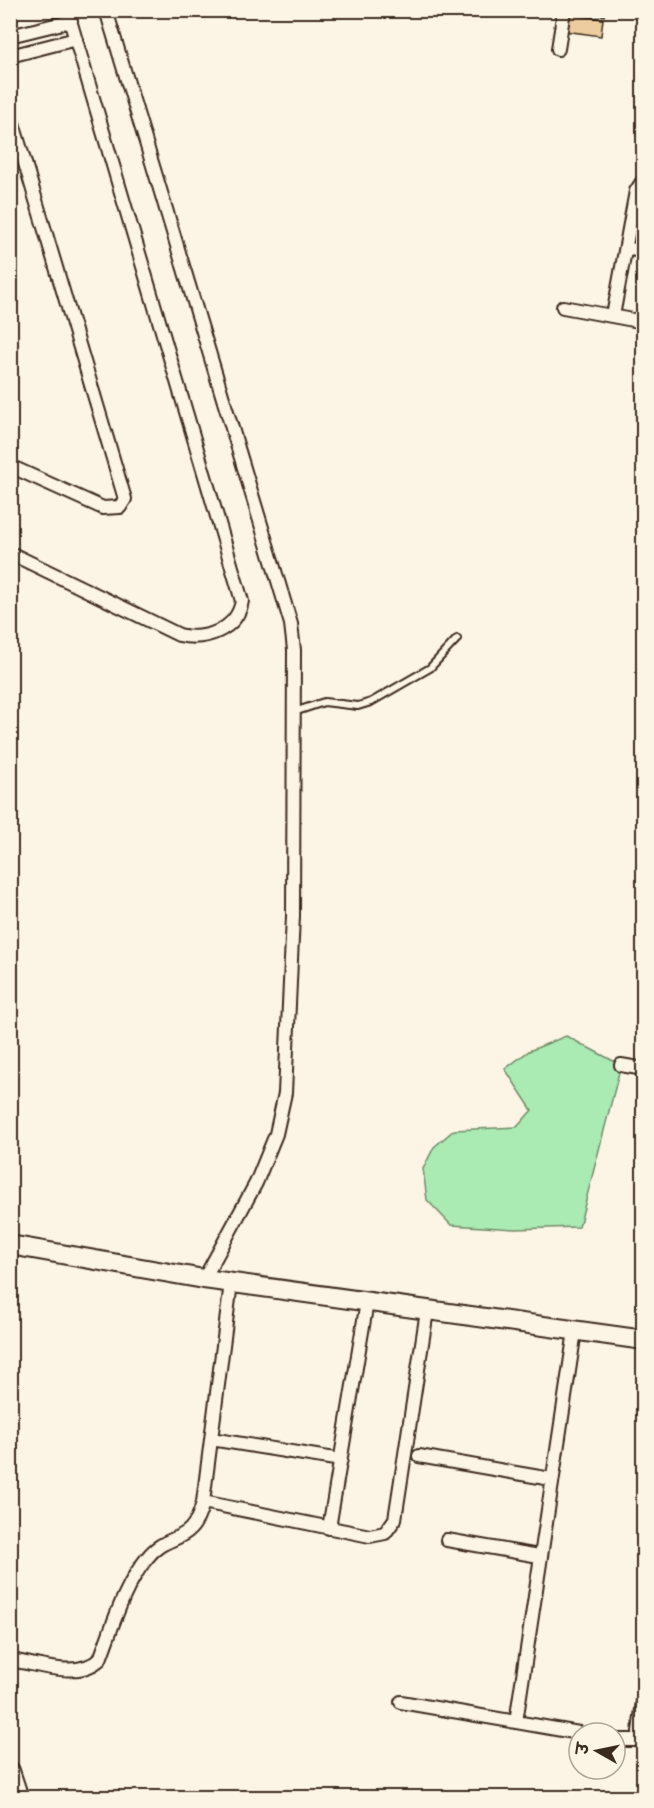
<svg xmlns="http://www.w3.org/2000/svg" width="654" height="1808" font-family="Itim,'Playpen Sans Deva',sans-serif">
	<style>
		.green { fill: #aaeab3; stroke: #728a68; stroke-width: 1.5 }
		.building { fill: #edcd9f; stroke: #3b2a1e; stroke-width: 1.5 }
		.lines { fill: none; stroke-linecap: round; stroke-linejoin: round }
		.lane-casing { stroke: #3b2a1e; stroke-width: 10 }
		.street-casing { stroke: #3b2a1e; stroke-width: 16 }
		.secondary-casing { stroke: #3b2a1e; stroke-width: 22 }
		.lane { stroke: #fcf5e5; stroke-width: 6 }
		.street { stroke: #fcf5e5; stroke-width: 12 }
		.secondary { stroke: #fcf5e5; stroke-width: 18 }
	</style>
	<rect width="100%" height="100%" fill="#fcf5e5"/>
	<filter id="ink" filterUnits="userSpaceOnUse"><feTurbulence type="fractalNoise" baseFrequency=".0167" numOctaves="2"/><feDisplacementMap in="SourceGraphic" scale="12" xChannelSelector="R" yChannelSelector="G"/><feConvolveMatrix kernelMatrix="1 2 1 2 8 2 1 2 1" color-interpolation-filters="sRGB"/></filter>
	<g filter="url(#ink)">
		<!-- green -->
		<path class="green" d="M566 1036 621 1065 579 1227 515 1229 451 1225 427 1200 423 1169 434 1147 454 1130 517 1127 532 1110 505 1069 529 1051Z"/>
		<!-- building -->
		<path class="building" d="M568 10H605L604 16Z
			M568 14 603 19 601 36 565 31Z"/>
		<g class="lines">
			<defs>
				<path id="lane" d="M294 712 324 702 358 706 371 702 430 668 457 639"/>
				<path id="street" d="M106 10 291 624 294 650 293 916 285 1093 276 1134 256 1183 204 1279
					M10 36 71 21
					M558 49 564 10
					M10 56 76 39
					M10 113 125 499 120 507 103 508 10 466
					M626 248 644 252
					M563 307 644 322
					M613 316 636 191 644 179
					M10 553 179 635C205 641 237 630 242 601L67 10
					M621 1065 644 1069
					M211 1439 341 1460
					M419 1456 551 1479
					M203 1502 370 1536 385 1533 395 1519 427 1311
					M329 1528 367 1302
					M447 1540 539 1556
					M10 1660C39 1664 77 1680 100 1659 113 1625 124 1586 147 1558 169 1530 192 1548 203 1502L231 1283
					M644 1693 639 1732 644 1740
					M401 1702 579 1733
					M516 1722 575 1331
					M615 1740H642"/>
				<path id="secondary" d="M10 1245 204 1279 644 1340
					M10 1771 19 1798"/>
			</defs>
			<!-- lane casing -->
			<use href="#lane" class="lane-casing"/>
			<!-- street casing -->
			<use href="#street" class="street-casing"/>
			<!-- secondary casing -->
			<use href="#secondary" class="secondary-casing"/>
			<!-- lane -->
			<use href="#lane" class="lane"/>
			<!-- street -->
			<use href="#street" class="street"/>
			<!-- secondary -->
			<use href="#secondary" class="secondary"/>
		</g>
	</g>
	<!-- margin -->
	<rect width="654" height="1808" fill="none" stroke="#fcf5e5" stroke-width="36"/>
	<rect x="18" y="18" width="618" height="1772" fill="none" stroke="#3b2a1e" stroke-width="2" filter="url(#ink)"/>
	<!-- north arrow -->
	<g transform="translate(597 1751) rotate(279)"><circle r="28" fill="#fcf5e5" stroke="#afa495" stroke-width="1.5"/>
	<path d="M0-4.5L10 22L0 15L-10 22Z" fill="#3b2a1e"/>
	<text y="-9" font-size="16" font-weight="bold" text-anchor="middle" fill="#3b2a1e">उ</text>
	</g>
</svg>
